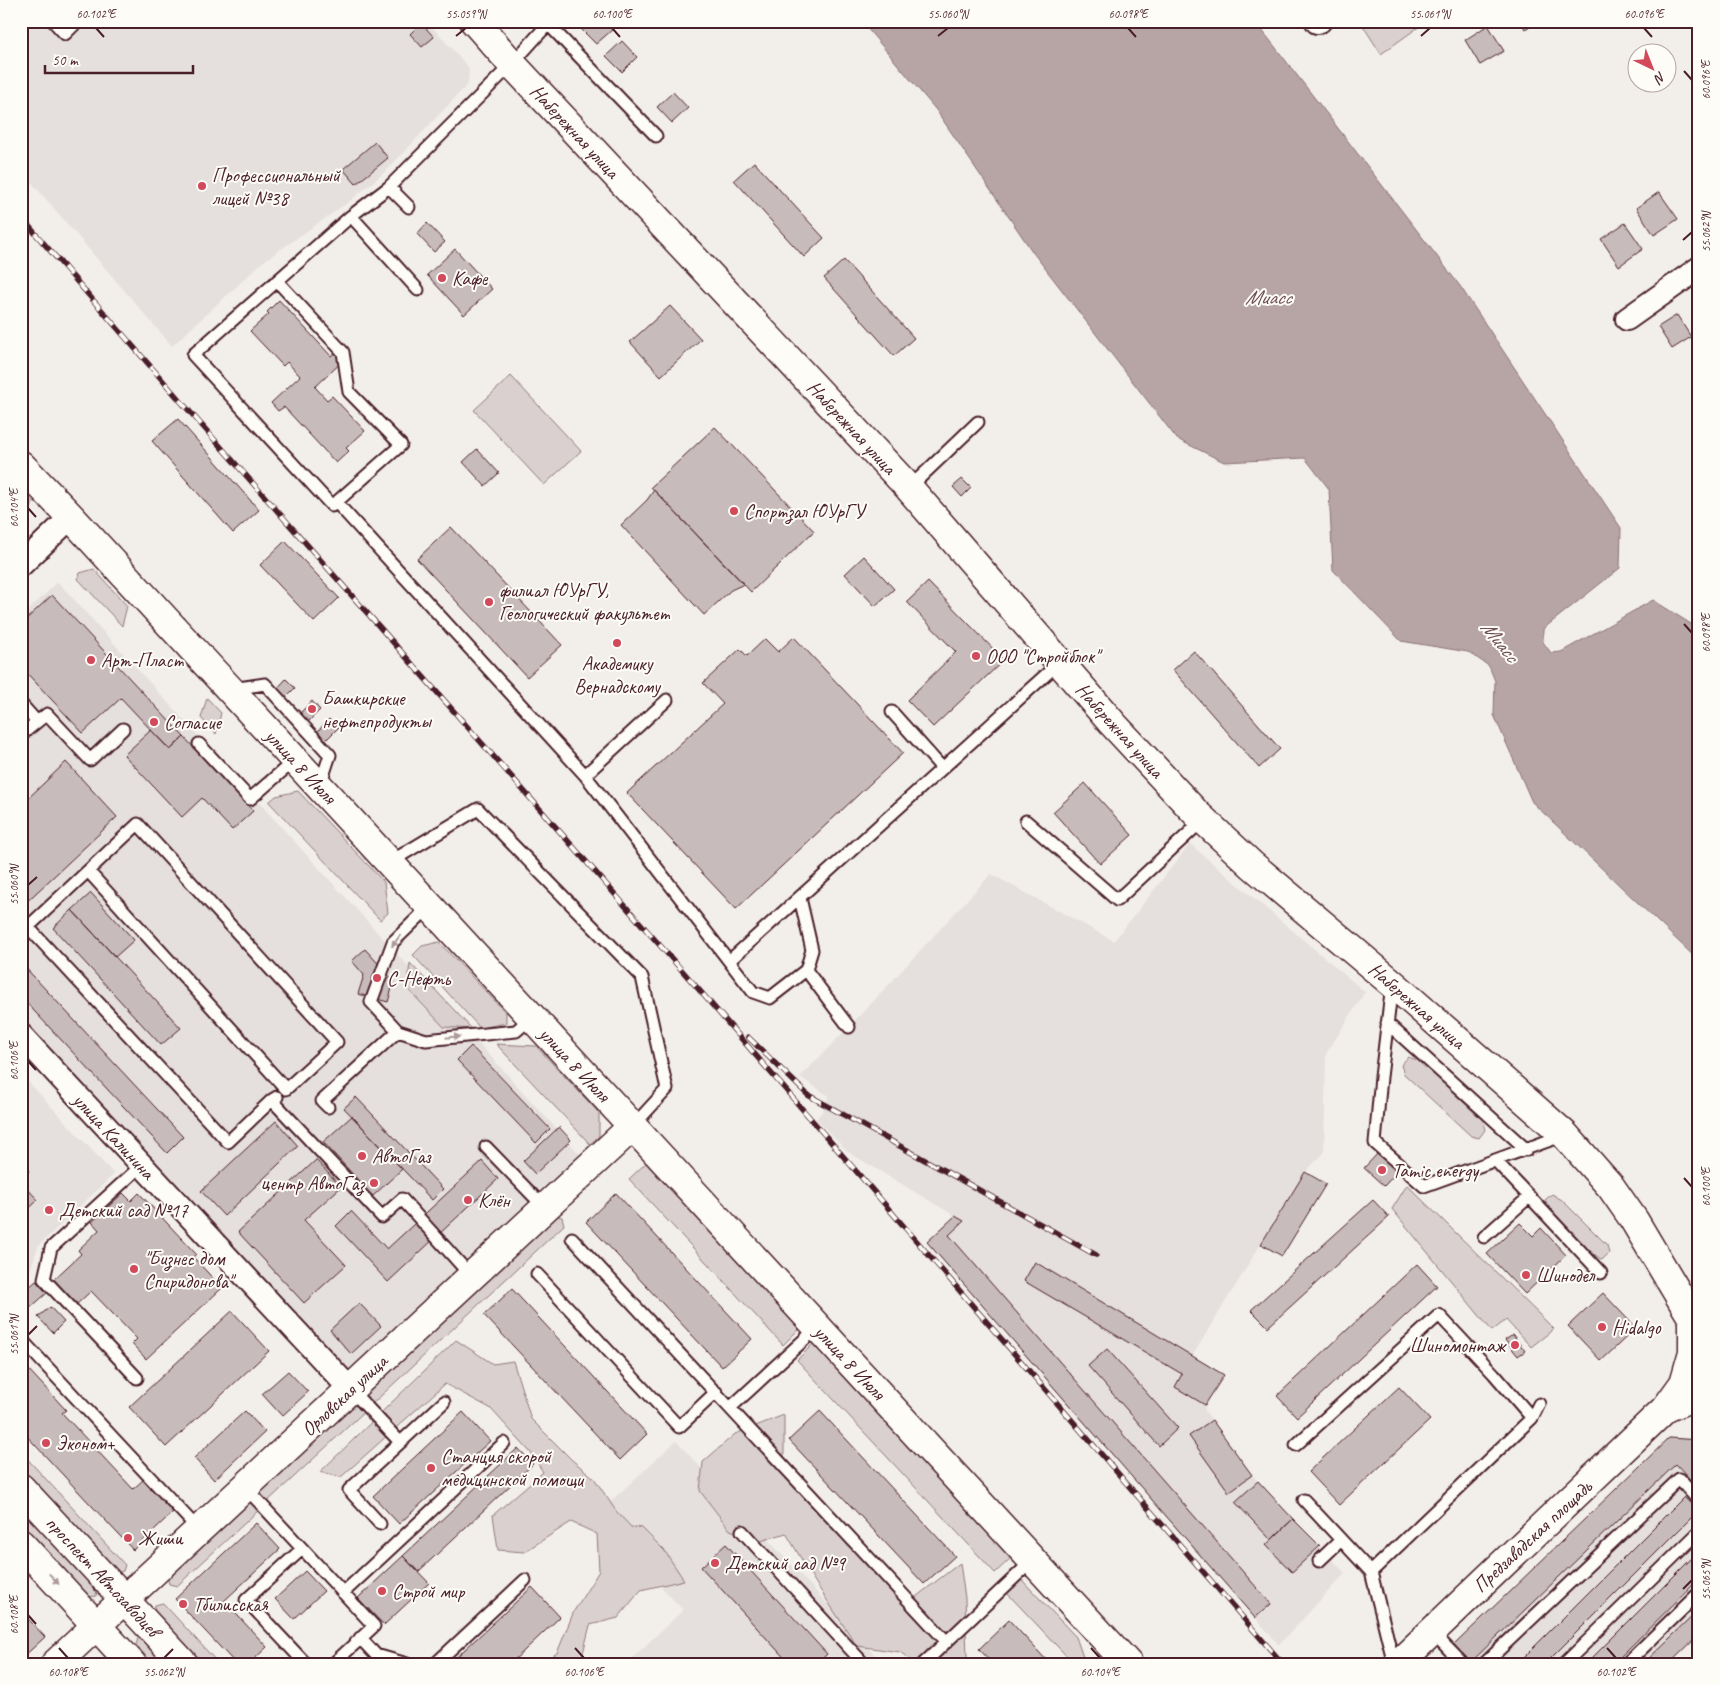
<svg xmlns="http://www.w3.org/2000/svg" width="1720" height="1685" font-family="Caveat,sans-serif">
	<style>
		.built { fill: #e5dfdd }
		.green { fill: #d9d0cf; stroke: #92787d }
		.water { fill: #b7a5a6; stroke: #8b6f75 }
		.building { fill: #c8bbbb; stroke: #4a1f2b }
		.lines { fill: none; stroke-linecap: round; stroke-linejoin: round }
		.lane-casing { stroke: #4a1f2b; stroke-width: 15 }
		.street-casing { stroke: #4a1f2b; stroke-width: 26 }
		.secondary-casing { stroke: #4a1f2b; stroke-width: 31 }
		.primary-casing { stroke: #4a1f2b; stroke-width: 31 }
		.lane { stroke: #fdfcf7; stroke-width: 11 }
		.street { stroke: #fdfcf7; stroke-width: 22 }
		.secondary { stroke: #fdfcf7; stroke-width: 28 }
		.primary { stroke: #fdfcf7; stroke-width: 28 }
		.rail-casing { stroke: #4a1f2b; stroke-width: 5.5 }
		.rail { stroke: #fdfcf7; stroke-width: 4; stroke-dasharray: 11; stroke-linecap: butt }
		.oneway { fill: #ac999b }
		.ticks { fill: none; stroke: #4a1f2b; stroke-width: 2 }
		.poi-dot { fill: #d1495b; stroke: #fdfcf7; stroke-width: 2 }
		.labels { text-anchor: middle; stroke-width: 4; stroke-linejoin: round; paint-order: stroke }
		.street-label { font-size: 20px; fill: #4a1f2b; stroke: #fdfcf7 }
		.poi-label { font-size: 20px; fill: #4a1f2b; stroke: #fdfcf7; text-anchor: start }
		.water-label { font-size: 21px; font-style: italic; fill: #704e56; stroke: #fdfcf7 }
		.neatline { fill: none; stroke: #4a1f2b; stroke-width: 2 }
		.ticks-label { font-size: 12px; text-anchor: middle; fill: #4a1f2b }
	</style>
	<rect width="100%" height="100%" fill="#f2efeb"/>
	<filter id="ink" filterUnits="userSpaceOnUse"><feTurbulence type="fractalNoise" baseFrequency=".02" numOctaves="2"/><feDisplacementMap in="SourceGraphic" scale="10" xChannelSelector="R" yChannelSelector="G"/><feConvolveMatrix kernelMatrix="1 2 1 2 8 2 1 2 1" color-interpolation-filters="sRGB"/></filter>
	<g filter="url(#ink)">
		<!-- built -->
		<path class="built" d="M21 21H427L469 68 468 84 386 171 350 201 264 261 172 346 21 170Z
			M58 582 585 1160 350 1380 21 1026V617Z
			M1190 844 1365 992 1326 1054 1324 1153 1305 1172 1193 1355 1224 1375 1205 1405V1411L1212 1420 1252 1475 1345 1573 1279 1645 927 1242 955 1216 848 1152 816 1119 822 1112 829 1096 800 1077 869 1006 991 874 1114 941Z
			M21 1074 114 1174 38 1246 27 1281 21 1274Z
			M1669 1438 1699 1440V1635L1669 1664H1435Z
			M676 1441 877 1657 869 1664H626L683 1610 595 1516Z"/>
		<!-- green -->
		<path class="green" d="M1360 21H1422L1420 26 1381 54Z
			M511 376 581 451 544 485 474 410Z
			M21 489 33 502 30 512 21 514Z
			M94 569 127 606 122 626 78 579 80 573Z
			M207 698 221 713 216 734 201 718Z
			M298 791 384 882 388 913 380 920 269 802 276 796Z
			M439 942 506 1013V1023L480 1028 413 955 422 946Z
			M410 963 472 1029 444 1027 407 988Z
			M496 1044 536 1046 599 1113V1136L590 1144Z
			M1408 1057 1421 1061 1483 1121 1485 1130 1479 1138 1471 1136 1404 1074 1401 1065Z
			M647 1162 801 1327 783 1345 629 1179Z
			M1407 1185 1554 1329 1531 1347 1506 1320 1492 1331 1392 1209Z
			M1552 1194 1562 1200 1607 1245 1609 1253 1602 1260 1591 1252 1549 1209 1545 1200Z
			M554 1215 562 1217 564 1225 370 1406 361 1395Z
			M456 1340 493 1364 513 1361 531 1419 572 1460 594 1478 616 1511 631 1527 642 1528 664 1550 684 1580 641 1590 618 1618 590 1625 582 1657 586 1664H540L557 1653 574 1611 599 1571 597 1534 571 1522 524 1552 498 1550 493 1515 543 1472 531 1453 490 1408 445 1384 341 1477 320 1472Z
			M815 1342 1013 1556 995 1573 797 1360Z
			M356 1399 366 1410 266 1503 256 1493Z
			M784 1415V1468L908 1603 960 1563 965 1598 967 1658 971 1664H916L900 1652 857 1646 815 1582 786 1533 761 1541 730 1530 700 1491 703 1462 735 1434Z
			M21 1452 125 1565 123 1571 117 1573 21 1469Z
			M250 1498 260 1509 177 1586 169 1584 167 1576Z
			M21 1504 98 1587 96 1596 88 1597 21 1525Z
			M1021 1579 1076 1637 1083 1657 1087 1664H1074L1007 1593Z
			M163 1603 219 1664H200L153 1613 155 1605Z
			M147 1636 172 1664H153L136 1645 138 1638Z"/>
		<!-- water -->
		<path class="water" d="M861 21H1258L1262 30 1460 286 1621 528 1620 568 1543 629V642L1551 653 1561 652 1653 600 1699 629V961L1532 802 1494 715 1495 681 1489 666 1468 652 1401 641 1333 570 1329 489 1305 458 1224 462 1177 439 1034 254 936 110Z"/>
		<!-- building -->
		<path class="building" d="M588 21H604L612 30 596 44 581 29Z
			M1520 21H1539L1525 29Z
			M421 23 434 37 422 47 410 34Z
			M1488 25 1504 51 1480 65 1465 40Z
			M622 41 637 57 622 72 606 56Z
			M673 92 688 108 672 123 657 107Z
			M375 142 388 158 356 184 343 169Z
			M754 162 824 238 804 257 734 180Z
			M1659 192 1678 219 1654 235 1636 208Z
			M427 223 445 242 434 252 417 234Z
			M1625 223 1643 249 1619 266 1601 239Z
			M455 249 492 289 464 315 427 275Z
			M844 260 914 338 894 356 824 278Z
			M279 300 331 356 336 352 344 360 315 387 327 400 332 396 365 431 346 448 349 451 336 463 284 407 278 411 271 403 300 376 287 362 283 366 250 331 269 314 267 312Z
			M670 306 701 339 661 376 630 342Z
			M1677 315 1691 337 1672 349 1658 327Z
			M178 419 259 510 233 533 152 441Z
			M715 427 814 531 751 592 651 487Z
			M477 449 499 473 485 486 463 462Z
			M962 479 971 488 962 497 953 487Z
			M654 490 744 584 731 590 704 615 621 525 647 500Z
			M451 527 562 645 527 677 417 559Z
			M285 541 339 598 314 622 260 565Z
			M864 556 894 589 875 606 845 574Z
			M928 582 1004 660 933 727 907 700 956 652 907 602Z
			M52 595 184 737 170 750 121 698 83 733 21 667V624Z
			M794 637 903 753 736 909 627 793 723 704 703 683 740 649 747 656 765 639 778 652Z
			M1194 651 1280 749 1259 768 1173 670Z
			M286 679 295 688 283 700 274 692Z
			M312 701 320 710 308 722 299 714Z
			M329 719 338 728 326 740 317 732Z
			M151 730 170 750 184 737 253 811 232 830 202 798 182 817 124 755Z
			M66 762 117 817 21 907V805Z
			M1085 783 1132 835 1100 864 1053 812Z
			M91 893 134 940 115 957 72 910Z
			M72 910 181 1028 161 1045 53 928Z
			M365 949 394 981 388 1002 358 994 364 975 352 961Z
			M21 963 183 1137 167 1153 21 997Z
			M471 1046 550 1129 536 1143 457 1060Z
			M356 1097 443 1189 432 1200 344 1108Z
			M352 1116 402 1169 373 1196 323 1142Z
			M276 1121 298 1146 224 1216 201 1191Z
			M559 1127 571 1140 535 1174 523 1161Z
			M1379 1152 1399 1170 1384 1186 1364 1168Z
			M316 1160 341 1187 304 1220 346 1265 304 1303 238 1232Z
			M482 1161 498 1179 388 1282 336 1226 351 1211 387 1249Z
			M21 1162 29 1171 21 1178Z
			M1305 1172 1326 1184 1282 1256 1261 1244Z
			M21 1182 38 1200 21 1216Z
			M123 1193 131 1201 139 1193 196 1254 193 1257 222 1288 146 1359 132 1344 137 1339 91 1291 76 1305 53 1280 81 1254 78 1250 99 1230 92 1222Z
			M616 1193 752 1339 722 1367 586 1222Z
			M1373 1200 1389 1217 1268 1327 1251 1310Z
			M955 1216 964 1221 949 1235 1271 1604 1255 1618 927 1242Z
			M1520 1223 1533 1236 1541 1228 1566 1255 1525 1294 1487 1254Z
			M1035 1262 1224 1375 1205 1405 1175 1387 1182 1374 1024 1281Z
			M1417 1264 1437 1286 1297 1417 1277 1396Z
			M36 1281 47 1293 29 1309 21 1301V1294Z
			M512 1289 647 1434 620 1460 484 1315Z
			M1603 1293 1636 1328 1601 1361 1568 1326Z
			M359 1303 381 1326 351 1354 330 1330Z
			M50 1307 64 1322 53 1333 38 1317Z
			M232 1311 269 1351 166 1447 129 1407Z
			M1513 1335 1525 1351 1518 1356 1505 1340Z
			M1107 1349 1178 1428 1159 1446 1088 1366Z
			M27 1368 66 1410 62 1413 133 1489 143 1480 173 1512 133 1550 22 1431 25 1428 21 1423V1373Z
			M288 1371 308 1392 282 1416 262 1394Z
			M1399 1387 1430 1420 1339 1505 1308 1472Z
			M245 1411 265 1432 214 1480 194 1458Z
			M820 1411 955 1556 924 1584 789 1440Z
			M463 1412 490 1441 399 1524 373 1496Z
			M1212 1420 1252 1475 1229 1492 1189 1436Z
			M1669 1438 1699 1440V1489L1676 1464 1471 1662 1454 1645Z
			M518 1448 533 1464 418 1572 403 1556Z
			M1258 1481 1293 1519 1271 1540 1235 1502Z
			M1684 1497 1698 1511 1545 1664H1517Z
			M1293 1519 1320 1546 1292 1572 1266 1545Z
			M256 1523 280 1549 224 1601 267 1647 249 1664H236L175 1599Z
			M726 1544 827 1654 817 1664H790L701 1567Z
			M1699 1551V1579L1613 1664H1586Z
			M403 1556 429 1583 384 1625 358 1598Z
			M305 1571 324 1591 294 1619 275 1599Z
			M532 1587 560 1617 510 1664H449Z
			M1699 1610V1635L1669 1664H1643Z
			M21 1611 45 1637 21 1659Z
			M1009 1620 1050 1664H993L979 1649Z
			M1443 1656 1450 1664H1435Z"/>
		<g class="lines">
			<defs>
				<path id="lane" d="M53 21 65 34 78 21
					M389 187 409 207
					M351 216 418 290
					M277 281 343 352 349 392 401 445 332 506 193 355 351 216 389 187 512 64 548 24 656 136
					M909 488 978 422
					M336 502 585 775 667 700
					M232 689 265 684 330 755 320 785
					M21 704 37 722 21 735
					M892 712 942 768
					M37 722 47 714 90 760 123 729
					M199 744 250 799 295 760
					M585 775 729 961 1060 662
					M1026 821 1117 900 1203 820
					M390 862 478 809 642 977 667 1089 633 1126
					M800 898 812 950 806 970 849 1027
					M430 906 393 942 371 1002 398 1031 426 1040 516 1031 532 1017
					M28 927 138 824 337 1042 286 1089 88 871
					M21 933 28 927 228 1142 272 1100
					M729 961 753 992 770 998 806 970
					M1392 984 1381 1077 1375 1143 1424 1186 1564 1135
					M1387 1023 1527 1150
					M277 1097 272 1100 382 1217 402 1199 471 1276
					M328 1107 322 1101 398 1031
					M486 1147 545 1208
					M1495 1160 1601 1273
					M1484 1237 1529 1197
					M572 1238 947 1642
					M537 1274 679 1427 716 1392
					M21 1339 199 1530
					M137 1378 44 1279 51 1248 142 1165
					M350 1389 400 1442
					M730 1408 818 1327
					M1532 1418 1539 1404
					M1296 1445 1439 1315 1494 1374 1532 1418 1371 1572
					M245 1487 374 1626 333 1664
					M1304 1500 1371 1572 1394 1664
					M380 1524 349 1490 444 1402
					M742 1531 864 1664
					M302 1549 246 1600 306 1664
					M1319 1561 1341 1540
					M343 1593 504 1443
					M1431 1631 1463 1664
					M360 1638 376 1655 407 1664
					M435 1664 525 1580
					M923 1664 1033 1560
					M1484 1664 1679 1479 1699 1501
					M1564 1664 1699 1532
					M1626 1664 1699 1593"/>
				<path id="street" d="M1317 22 1320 21
					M1627 319 1699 268
					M21 565 71 517
					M21 1035 350 1389"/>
				<path id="secondary" d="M474 21 512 64 909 488 1113 724 1197 814 1252 865 1392 983 1565 1135 1611 1187 1634 1220 1699 1329
					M1666 1408 1684 1383 1693 1352V1319
					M55 1664 633 1126"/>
				<path id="primary" d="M21 465 71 517 1128 1664
					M21 1488 184 1664
					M21 1544 132 1664
					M1398 1664 1666 1408 1699 1394"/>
			</defs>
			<!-- lane casing -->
			<use href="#lane" class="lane-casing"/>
			<!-- street casing -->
			<use href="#street" class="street-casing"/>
			<!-- secondary casing -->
			<use href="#secondary" class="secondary-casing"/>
			<!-- primary casing -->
			<use href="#primary" class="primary-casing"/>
			<!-- lane -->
			<use href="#lane" class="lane"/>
			<!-- street -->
			<use href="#street" class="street"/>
			<!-- secondary -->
			<use href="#secondary" class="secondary"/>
			<!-- primary -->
			<use href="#primary" class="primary"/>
			<defs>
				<path id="rail" d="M21 217 184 405 694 984 1283 1664
					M748 1037 808 1095 1096 1255"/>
			</defs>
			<!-- rail casing -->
			<use href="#rail" class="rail-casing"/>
			<!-- rail -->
			<use href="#rail" class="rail"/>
		</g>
		<!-- one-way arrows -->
		<defs><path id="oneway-solid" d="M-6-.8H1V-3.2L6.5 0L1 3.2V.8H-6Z" transform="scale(1.25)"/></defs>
		<g class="oneway">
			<use href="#oneway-solid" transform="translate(396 941) rotate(126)"/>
			<use href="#oneway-solid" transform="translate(453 1037) rotate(-6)"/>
			<use href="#oneway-solid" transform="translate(54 1579) rotate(47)"/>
		</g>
	</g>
	<!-- ticks -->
	<path class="ticks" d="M96 28 104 37M612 28 620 37M1128 28 1136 37M1644 28 1652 37M456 36 466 28M938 36 948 28M1421 36 1430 28M1684 71 1692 80M1683 240 1692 232M28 508 36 517M1684 624 1692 633M28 885 37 877M28 1061 36 1070M1684 1178 1692 1187M28 1335 37 1326M1683 1589 1692 1580M28 1615 36 1624M59 1648 68 1658M575 1648 584 1658M1091 1648 1100 1658M1607 1648 1616 1658M164 1658 173 1649"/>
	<!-- markers -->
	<g class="poi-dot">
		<circle cx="202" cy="186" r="5"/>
		<circle cx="442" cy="278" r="5"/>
		<circle cx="734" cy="511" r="5"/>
		<circle cx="489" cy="602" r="5"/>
		<circle cx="617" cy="643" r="5"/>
		<circle cx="976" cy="656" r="5"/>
		<circle cx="91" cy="660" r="5"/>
		<circle cx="312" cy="709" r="5"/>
		<circle cx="154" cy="722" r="5"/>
		<circle cx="377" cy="978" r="5"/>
		<circle cx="362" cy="1156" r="5"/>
		<circle cx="1382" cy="1170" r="5"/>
		<circle cx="374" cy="1183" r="5"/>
		<circle cx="468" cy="1200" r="5"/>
		<circle cx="49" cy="1210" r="5"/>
		<circle cx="134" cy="1269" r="5"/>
		<circle cx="1526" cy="1275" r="5"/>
		<circle cx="1602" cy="1327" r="5"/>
		<circle cx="1515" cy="1345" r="5"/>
		<circle cx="46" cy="1443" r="5"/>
		<circle cx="431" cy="1468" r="5"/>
		<circle cx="128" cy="1538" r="5"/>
		<circle cx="715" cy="1563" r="5"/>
		<circle cx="382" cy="1591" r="5"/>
		<circle cx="183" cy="1604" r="5"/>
	</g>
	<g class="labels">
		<!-- street labels -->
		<g class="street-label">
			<text transform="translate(575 131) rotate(47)" y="7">Набережная улица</text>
			<text transform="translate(852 427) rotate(47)" y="7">Набережная улица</text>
			<text transform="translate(1120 730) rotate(48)" y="7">Набережная улица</text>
			<text transform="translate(301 766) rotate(47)" y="7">улица 8 Июля</text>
			<text transform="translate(1417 1005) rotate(41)" y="7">Набережная улица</text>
			<text transform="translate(575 1064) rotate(47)" y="7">улица 8 Июля</text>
			<text transform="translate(114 1136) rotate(47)" y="7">улица Калинина</text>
			<text transform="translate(850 1362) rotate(47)" y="7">улица 8 Июля</text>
			<text transform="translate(344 1395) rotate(-43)" y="7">Орловская улица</text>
			<text transform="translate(1532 1536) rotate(-43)" y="7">Предзаводская площадь</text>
			<text transform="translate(103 1576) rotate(47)" y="7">проспект Автозаводцев</text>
		</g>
		<!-- poi labels -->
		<g class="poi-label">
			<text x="212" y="182">Профессиональный<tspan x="212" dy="23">лицей №38</tspan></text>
			<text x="452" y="285">Кафе</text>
			<text x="744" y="518">Спортзал ЮУрГУ</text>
			<text x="499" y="597">филиал ЮУрГУ,<tspan x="499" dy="23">Геологический факультет</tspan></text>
			<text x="986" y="663">ООО "Стройблок"</text>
			<text x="101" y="667">Арт-Пласт</text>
			<text x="617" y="670" text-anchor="middle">Академику<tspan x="617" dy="23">Вернадскому</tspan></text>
			<text x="322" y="705">Башкирские<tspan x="322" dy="23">нефтепродукты</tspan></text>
			<text x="164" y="729">Согласие</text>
			<text x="387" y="985">С-Нефть</text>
			<text x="372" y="1163">АвтоГаз</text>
			<text x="1392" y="1177">Tamic energy</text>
			<text x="364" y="1190" text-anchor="end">центр АвтоГаз</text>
			<text x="478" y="1207">Клён</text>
			<text x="59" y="1217">Детский сад №17</text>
			<text x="144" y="1265">"Бизнес дом<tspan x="144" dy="23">Спиридонова"</tspan></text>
			<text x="1536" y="1282">Шинодел</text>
			<text x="1612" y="1334">Hidalgo</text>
			<text x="1505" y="1352" text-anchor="end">Шиномонтаж</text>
			<text x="56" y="1450">Эконом+</text>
			<text x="441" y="1463">Станция скорой<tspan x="441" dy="23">медицинской помощи</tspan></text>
			<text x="138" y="1545">Жиши</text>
			<text x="725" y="1570">Детский сад №9</text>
			<text x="392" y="1598">Строй мир</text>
			<text x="193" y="1611">Тбилисская</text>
		</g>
		<!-- water labels -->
		<g class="water-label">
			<text x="1268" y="304">Миасс</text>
			<text transform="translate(1500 641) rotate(51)" y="7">Миасс</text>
		</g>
	</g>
	<!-- margin -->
	<rect width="1720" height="1685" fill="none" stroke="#fdfcf7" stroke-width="55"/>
	<!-- north arrow -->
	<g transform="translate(1652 68) rotate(137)"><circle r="24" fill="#fdfcf7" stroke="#b5a4a5"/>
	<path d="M0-4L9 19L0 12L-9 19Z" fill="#d1495b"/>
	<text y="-8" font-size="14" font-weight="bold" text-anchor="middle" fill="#4a1f2b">N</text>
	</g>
	<!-- scale -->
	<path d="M45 65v8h148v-8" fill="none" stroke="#4a1f2b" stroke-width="2.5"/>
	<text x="52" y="65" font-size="15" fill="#4a1f2b" stroke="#fdfcf7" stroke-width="4" paint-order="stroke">50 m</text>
	<rect x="28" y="28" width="1664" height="1630" class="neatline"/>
	<g class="ticks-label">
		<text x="96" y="18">60.102°E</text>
		<text x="466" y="18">55.059°N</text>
		<text x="612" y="18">60.100°E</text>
		<text x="948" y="18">55.060°N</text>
		<text x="1128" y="18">60.098°E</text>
		<text x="1430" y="18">55.061°N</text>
		<text x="1644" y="18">60.096°E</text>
		<text transform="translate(1706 80) rotate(-90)" y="4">60.096°E</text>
		<text transform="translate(1706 232) rotate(-90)" y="4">55.062°N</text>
		<text transform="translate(14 508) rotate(-90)" y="4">60.104°E</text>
		<text transform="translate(1706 633) rotate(-90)" y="4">60.098°E</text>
		<text transform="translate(14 885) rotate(-90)" y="4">55.060°N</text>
		<text transform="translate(14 1061) rotate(-90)" y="4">60.106°E</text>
		<text transform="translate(1706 1187) rotate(-90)" y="4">60.100°E</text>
		<text transform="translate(14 1335) rotate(-90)" y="4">55.061°N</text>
		<text transform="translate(1706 1580) rotate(-90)" y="4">55.065°N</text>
		<text transform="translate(14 1615) rotate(-90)" y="4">60.108°E</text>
		<text x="68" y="1676">60.108°E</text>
		<text x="164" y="1676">55.062°N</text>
		<text x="584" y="1676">60.106°E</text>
		<text x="1100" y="1676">60.104°E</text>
		<text x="1616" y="1676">60.102°E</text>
	</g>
</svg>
